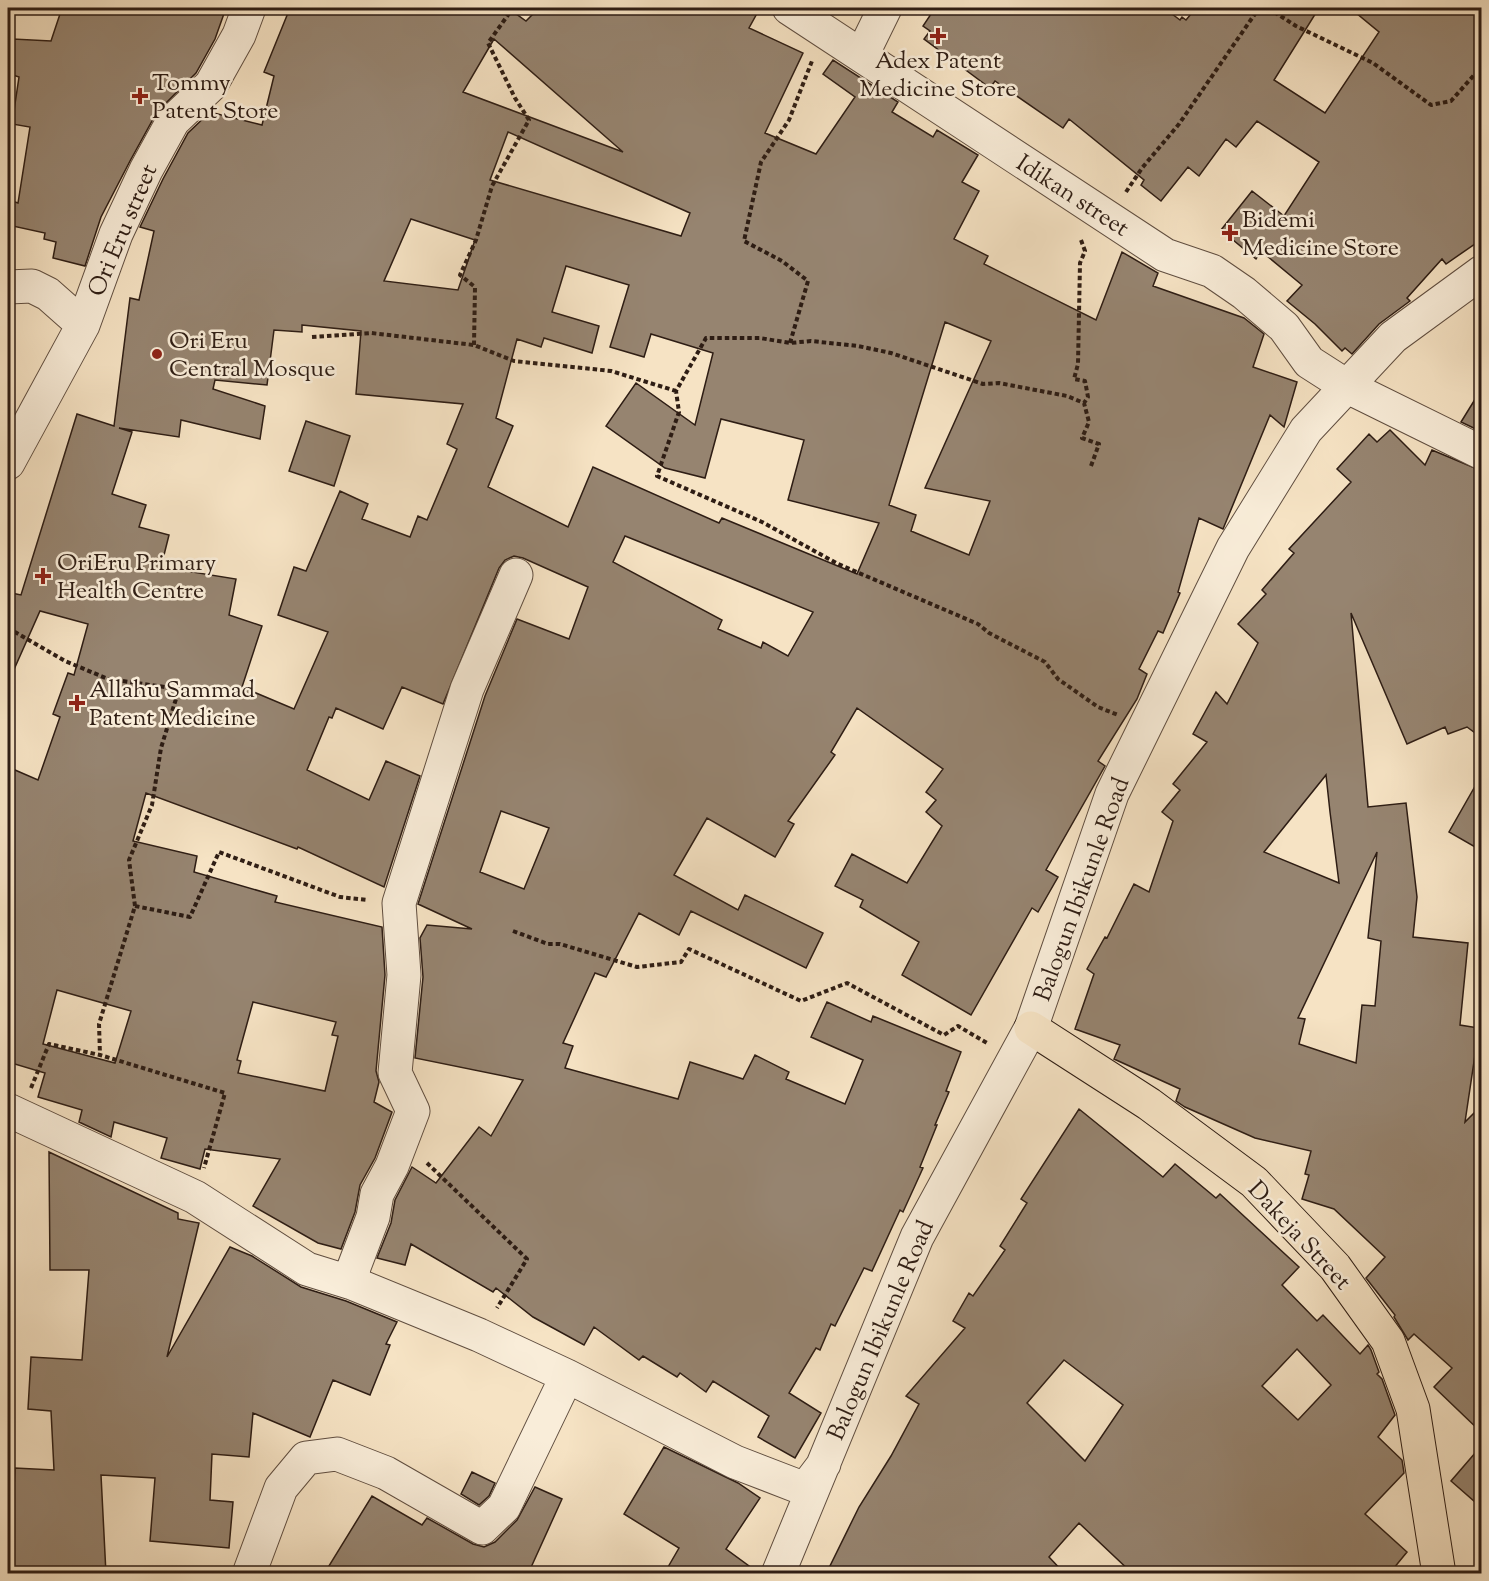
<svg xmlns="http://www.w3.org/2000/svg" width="1489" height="1581" font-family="'Sorts Mill Goudy',serif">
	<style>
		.building { fill: #968470; stroke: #2e1d14; stroke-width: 1.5; fill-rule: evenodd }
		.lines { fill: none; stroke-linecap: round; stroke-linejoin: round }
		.minor-casing { stroke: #604e40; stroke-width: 35 }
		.major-casing { stroke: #2e1d14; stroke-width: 35 }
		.path { stroke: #2e1d14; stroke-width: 4; stroke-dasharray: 4.5 3; stroke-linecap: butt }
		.minor { stroke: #f9edd9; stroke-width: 33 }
		.major { stroke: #f6e3c4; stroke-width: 33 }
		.poi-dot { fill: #8f2418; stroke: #f9edd9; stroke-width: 2 }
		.labels { text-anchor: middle; stroke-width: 5; stroke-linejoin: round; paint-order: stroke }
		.poi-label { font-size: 24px; fill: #2e1d14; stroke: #f9edd9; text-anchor: start }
		.street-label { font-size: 24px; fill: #2e1d14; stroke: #f9edd9 }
	</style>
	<rect width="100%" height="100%" fill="#f6e3c4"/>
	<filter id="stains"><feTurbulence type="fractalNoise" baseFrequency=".00333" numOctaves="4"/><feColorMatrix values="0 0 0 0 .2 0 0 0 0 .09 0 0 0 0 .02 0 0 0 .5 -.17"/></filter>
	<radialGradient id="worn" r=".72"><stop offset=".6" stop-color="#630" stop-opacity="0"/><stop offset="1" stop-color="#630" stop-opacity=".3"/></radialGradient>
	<!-- building -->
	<path class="building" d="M62 8H226L215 39 196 73 157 112 130 161 101 217 85 266 53 258 56 242 44 239 45 233 8 225 12 201 18 203 30 127 12 124 19 77 10 74 13 39 51 41Z
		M290 8H508L526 21 539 8H760L749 28 803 53 765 133 816 154 855 97 823 74 833 60 898 102 892 112 933 137 937 130 978 155 962 182 979 191 954 239 988 256 984 264 1096 320 1122 252 1158 273 1153 286 1244 318 1264 334 1253 367 1297 382 1284 427 1270 415 1223 529 1199 518 1178 592 1180 593 1163 633 1158 631 1139 669 1147 674 1137 699 1098 761 1105 766 1046 870 1058 877 1038 912 1032 908 971 1015 902 975 919 942 860 907 863 900 835 886 852 854 907 883 942 826 926 812 936 800 926 792 943 769 857 708 831 752 835 755 788 821 794 824 775 857 707 818 674 875 738 910 745 895 823 933 806 968 691 911 679 935 639 913 606 977 595 973 563 1043 573 1046 565 1068 678 1099 690 1062 743 1079 755 1055 789 1072 786 1079 845 1104 863 1060 811 1037 827 1002 871 1022 873 1016 961 1052 946 1091 949 1092 935 1125H937L920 1167 923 1168 903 1212 900 1210 872 1271 864 1268 835 1326 831 1324 820 1350 816 1348 789 1393 821 1413 795 1458 758 1437 769 1416 713 1381 706 1392 680 1373 677 1377 643 1356 639 1360 594 1327 584 1345 533 1317 496 1288 493 1292 411 1244 405 1265 377 1258 391 1223 395 1200 412 1167 436 1183 479 1127 491 1136 523 1080 415 1058 423 977 420 938 427 925 472 929 418 904 485 696 517 619 569 639 588 587 523 558 514 556 505 560 499 568 443 704 402 687 383 729 336 708 332 718 329 717 307 770 369 800 386 761 420 776 384 887 298 847 297 849 146 793 133 841 197 856 194 872 277 896 275 902 382 927 385 975 376 1071 379 1082 374 1102 392 1112 375 1158 360 1185 355 1212 341 1249 318 1243 253 1206 280 1159 205 1149 200 1169 161 1158 167 1138 114 1122 111 1137 79 1122 82 1110 38 1097 45 1073 8 1062V767L38 780 60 717 53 714 68 673 74 675 88 624 40 611 8 683V605L11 593 21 595 77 414 114 426 130 298 139 300 154 231 140 227 163 179 188 133 210 112 262 125 274 76 264 72ZM494 39 623 152 463 92ZM508 132 690 213 681 236 490 180ZM411 219 475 240 458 290 384 281ZM566 266 629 285 610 347 644 357 651 334 713 353 695 425 636 383 606 426 665 468 705 478 721 419 804 440 788 500 879 523 857 574 722 518 719 523 593 467 568 527 488 487 513 426 496 418 517 339 541 347 544 338 592 353 599 326 552 312ZM945 322 991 341 925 488 990 501 969 555 911 531 916 515 889 505ZM302 325 361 331 356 394 463 404 447 444 457 449 427 520 418 516 410 537 362 519 368 504 340 491 306 571 294 567 278 615 328 632 294 709 242 687 262 626 229 615 236 579 161 567 169 535 139 527 146 505 112 494 132 432 119 428 179 437 181 420 260 439 265 406 213 389 215 380 267 385 274 330 302 332ZM625 536 730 578 813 612 788 656 763 642 761 648 718 629 722 620 613 562ZM501 811 549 828 524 889 480 872ZM57 990 131 1011 115 1063 43 1044ZM253 1002 336 1022 332 1035 338 1036 325 1091 238 1073 241 1061 237 1060Z
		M935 8H1164L1180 20 1182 17 1186 20 1196 8H1319L1274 80 1325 113 1379 32 1350 8H1482V239L1446 264 1442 259 1407 298 1410 301 1379 324 1352 354 1345 348 1342 351 1315 324 1287 301 1302 285 1261 251 1256 259 1221 230 1252 191 1284 216 1319 162 1257 121 1236 147 1226 139 1199 176 1188 167 1161 201 1141 185 1144 180 1069 119 1063 128 995 81 990 88 924 39 930 31 923 26Z
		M1482 388V432L1461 422Z
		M306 421 350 436 334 486 289 471Z
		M1390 430 1425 465 1432 450 1482 471V738L1467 727 1448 734 1445 727 1407 744 1351 613 1368 807 1406 803 1417 897 1413 937 1468 943 1460 1025 1479 1028 1465 1122 1482 1105V1433L1434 1387 1452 1368 1414 1334 1408 1340 1394 1317 1395 1315 1366 1278 1385 1257 1334 1209 1302 1199 1309 1175 1305 1174 1311 1151 1255 1138 1185 1107 1176 1101 1180 1089 1114 1059 1120 1045 1075 1029 1094 974 1087 969 1105 937 1107 938 1134 884 1149 892 1173 821 1162 812 1180 790 1173 784 1207 742 1193 734 1216 692 1227 704 1258 643 1238 624 1266 594 1262 590 1294 553 1289 549 1351 482 1337 469 1369 434 1377 442ZM1326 775 1330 812 1339 883 1264 852ZM1377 852 1368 938 1381 941 1375 1006 1362 1005 1356 1063 1299 1044 1305 1019 1298 1018Z
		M1482 774V851L1449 832Z
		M1079 1109 1163 1177 1175 1164 1216 1198 1220 1194 1299 1267 1282 1285 1317 1321 1323 1315 1360 1354 1368 1345 1371 1350 1379 1372 1377 1374 1382 1379 1395 1415 1378 1437 1402 1460 1404 1473 1365 1514 1407 1552 1389 1574H1133L1079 1523 1049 1557 1065 1574H847L830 1566 859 1507 891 1456 919 1404 906 1396 965 1328 953 1321 969 1293 973 1296 1005 1250 1000 1246 1027 1203 1021 1199ZM1297 1349 1331 1385 1298 1420 1262 1386ZM1064 1360 1123 1405 1085 1461 1027 1403Z
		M49 1152 178 1213V1219L199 1223 167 1357 230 1247 252 1256 301 1287 346 1301 397 1322 386 1344 390 1345 370 1395 333 1380 310 1437 253 1413 249 1457 212 1454 210 1500 233 1502 229 1548 150 1541 155 1478 101 1475 106 1574H8V1508H13L15 1468 54 1470 51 1411 28 1409 31 1357 82 1360 89 1270H50Z
		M1482 1445V1508L1451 1481Z
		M664 1447 738 1483 760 1498 726 1549 760 1574H664L679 1548 624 1514Z
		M472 1472 495 1483 489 1496 479 1505 461 1494Z
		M535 1487 562 1499 528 1574H324L372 1496 422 1525 427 1518 473 1544 484 1547 495 1542 517 1520Z"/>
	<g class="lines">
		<defs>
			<path id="minor" d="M789 8 1165 255 1212 271 1244 293 1284 327 1309 362 1348 387 1482 453
				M862 55 885 8
				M8 287 32 286 48 294 83 325
				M8 463 83 325 116 234 146 170 173 121 211 85 239 35 249 8
				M8 1110 195 1197 307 1269 352 1283 479 1335 567 1376 735 1462 805 1489 824 1464
				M352 1283 354 1267 373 1217 377 1194 392 1166 413 1111 395 1073 404 975 399 903 467 689 516 575
				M249 1574 281 1488 306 1458 337 1454 386 1473 482 1528 504 1507 567 1376
				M778 1574 917 1237 1031 1028 1112 794 1233 548 1306 430 1393 337 1482 272"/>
			<path id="major" d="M1031 1028 1149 1104 1254 1182 1335 1267 1388 1341 1413 1409 1439 1574"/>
		</defs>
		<!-- minor casing -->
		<use href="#minor" class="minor-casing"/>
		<!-- major casing -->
		<use href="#major" class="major-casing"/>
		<!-- path -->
		<path class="path" d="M1268 8 1296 26 1373 63 1431 105 1451 101 1482 66
			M1126 192 1142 168 1179 124 1259 8
			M1081 240 1085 251 1080 263 1078 364 1074 379 1085 381 1088 397 1084 403
			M312 337 371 333 474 345 514 361 611 371 676 391
			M790 343 808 281 782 261 744 241 761 162 789 120 812 61
			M474 345 475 287 460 275 476 240 492 186 529 120 515 98 488 43 513 8
			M1091 466 1099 444 1082 438 1089 422 1084 403 1067 396 999 383 983 384 891 353 858 346 811 341 790 343 760 338H706L676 391 679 412 657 476 762 522 838 564 978 624 989 633 1045 662 1058 679 1098 707 1118 715
			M8 628 65 661 108 679 179 689 161 748 152 805 129 860 135 906 99 1024 100 1055
			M135 906 190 917 219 852 340 897 367 900
			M513 931 548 944H560L637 967 681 962 689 949 801 1001 847 983 944 1035 958 1026 987 1043
			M31 1088 49 1044 100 1055 225 1093 204 1168
			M427 1163 527 1259 497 1308"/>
		<!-- minor -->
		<use href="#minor" class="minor"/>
		<!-- major -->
		<use href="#major" class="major"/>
	</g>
	<!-- markers -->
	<g class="poi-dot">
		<path d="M935 27h6v6h6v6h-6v6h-6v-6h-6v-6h6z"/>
		<path d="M137 87h6v6h6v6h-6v6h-6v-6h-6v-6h6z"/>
		<path d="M1227 224h6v6h6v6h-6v6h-6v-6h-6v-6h6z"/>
		<circle cx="157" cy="354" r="6"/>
		<path d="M40 567h6v6h6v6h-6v6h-6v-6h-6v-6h6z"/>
		<path d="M74 694h6v6h6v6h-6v6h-6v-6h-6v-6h6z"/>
	</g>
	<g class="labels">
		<!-- poi labels -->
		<g class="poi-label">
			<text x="938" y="68" text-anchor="middle">Adex Patent<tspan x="938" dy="28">Medicine Store</tspan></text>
			<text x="152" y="90">Tommy<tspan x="152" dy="28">Patent Store</tspan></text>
			<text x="1242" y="227">Bidemi<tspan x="1242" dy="28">Medicine Store</tspan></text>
			<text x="169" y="348">Ori Eru<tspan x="169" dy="28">Central Mosque</tspan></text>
			<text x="57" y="570">OriEru Primary<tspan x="57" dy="28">Health Centre</tspan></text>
			<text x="89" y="697">Allahu Sammad<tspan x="89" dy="28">Patent Medicine</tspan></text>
		</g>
		<!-- street labels -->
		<g class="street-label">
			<text transform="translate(1073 195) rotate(33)" y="8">Idikan street</text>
			<text transform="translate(122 230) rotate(-67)" y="8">Ori Eru street</text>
			<text transform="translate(1081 889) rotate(-70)" y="8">Balogun Ibikunle Road</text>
			<text transform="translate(1300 1235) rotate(47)" y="8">Dakeja Street</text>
			<text transform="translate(880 1330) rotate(-67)" y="8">Balogun Ibikunle Road</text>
		</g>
	</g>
	<!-- margin -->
	<rect width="1489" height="1581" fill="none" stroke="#f6e3c4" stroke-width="30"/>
	<rect x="9" y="9" width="1471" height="1563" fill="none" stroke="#2e1d14" stroke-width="3"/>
	<rect x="15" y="15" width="1459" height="1551" fill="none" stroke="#2e1d14" stroke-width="1.5"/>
	<rect width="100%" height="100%" filter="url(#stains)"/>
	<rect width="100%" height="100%" fill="url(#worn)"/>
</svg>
